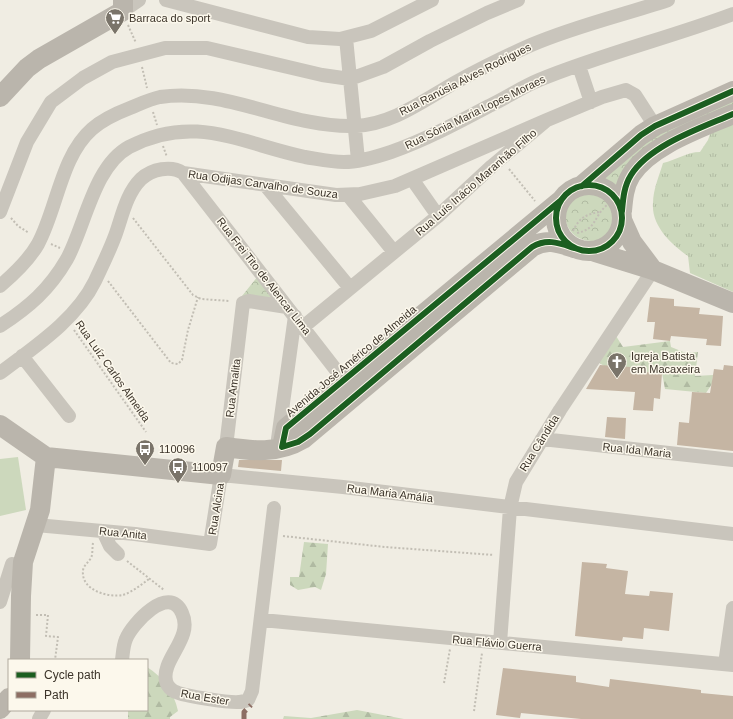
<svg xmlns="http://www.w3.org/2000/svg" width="733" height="719" font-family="Arial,sans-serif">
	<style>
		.grass { fill: url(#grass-tufts) }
		.forest { fill: url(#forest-firs) }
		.park { fill: url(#park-crowns) }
		.garden { fill: #ccd8bc }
		.building { fill: #c5b5a3 }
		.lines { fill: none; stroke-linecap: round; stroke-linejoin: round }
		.path { stroke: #c2beb4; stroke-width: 2; stroke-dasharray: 2 2; stroke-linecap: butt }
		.street { stroke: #c9c5bc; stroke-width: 14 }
		.secondary { stroke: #bab5ac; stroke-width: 20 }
		.quiet { stroke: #8d6e63; stroke-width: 5; stroke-dasharray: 10 5; stroke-linecap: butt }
		.cycleway-casing { stroke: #fcf8ec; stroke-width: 8 }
		.cycleway { stroke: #1b5e20; stroke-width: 6 }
		.labels { text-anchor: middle; stroke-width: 3; stroke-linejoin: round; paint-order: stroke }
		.poi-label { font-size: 11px; fill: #3b3329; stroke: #fcf8ec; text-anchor: start }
		.street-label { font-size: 11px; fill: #3b3329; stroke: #fcf8ec }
	</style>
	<defs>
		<pattern id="grass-tufts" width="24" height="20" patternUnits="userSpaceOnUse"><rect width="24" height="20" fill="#ccd8bc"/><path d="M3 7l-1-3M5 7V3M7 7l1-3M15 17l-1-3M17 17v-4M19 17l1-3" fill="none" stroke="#b0baa2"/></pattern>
		<pattern id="forest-firs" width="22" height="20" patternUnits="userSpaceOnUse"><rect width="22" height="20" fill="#ccd8bc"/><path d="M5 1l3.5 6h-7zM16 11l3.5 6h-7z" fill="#b0baa2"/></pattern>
		<pattern id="park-crowns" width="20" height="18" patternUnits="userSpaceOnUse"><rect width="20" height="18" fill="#ccd8bc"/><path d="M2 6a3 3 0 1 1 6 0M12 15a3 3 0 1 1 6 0" fill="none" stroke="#b0baa2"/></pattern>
	</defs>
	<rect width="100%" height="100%" fill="#f0ede3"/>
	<!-- grass -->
	<path class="grass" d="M733 119V292L690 273 688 256C672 245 651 226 653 203 653 190 659 176 663 163 676 160 687 152 700 152L708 140 711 131Z"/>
	<!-- forest -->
	<path class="forest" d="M616 336 623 347 670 341 671 347 686 353 698 352 695 376 713 375 712 384 706 393 665 389 662 373 646 372 645 368 604 366 598 362Z
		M304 542 328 544 326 574 321 590 315 587 298 590 290 585V577H299Z
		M147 667C163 677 174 692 178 711L170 717V719H128V710H147Z
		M357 710 404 719H283L284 716 311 718Z"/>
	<!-- park -->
	<path class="park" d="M733 94V109L615 191 599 183 621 154Z
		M565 215a26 26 0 1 1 52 0a26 26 0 1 1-52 0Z
		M258 276 278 302 242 296Z"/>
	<!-- garden -->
	<path class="garden" d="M18 457 26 510 0 516V459Z"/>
	<!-- building -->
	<path class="building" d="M650 297 674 299V306L700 308 699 314 723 316 721 346 706 345 707 339 671 336 670 341 653 339 655 322H647Z
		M600 365 645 368V372L662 373 660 399 654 398 653 411 633 410 635 392 586 389Z
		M724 365 733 366V451L677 445 679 422 689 423 692 392 710 393 714 369 723 370Z
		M607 417 626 418 625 439 605 437Z
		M239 460H282L281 471 238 467Z
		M582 562 607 564 606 568 628 571 625 594 649 596 650 591 673 593 669 631 644 628 643 639 623 637 622 641 575 636Z
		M503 668 576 676V682L609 687 610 679 701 690V693L733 696V719H581L521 713 520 718 496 715Z"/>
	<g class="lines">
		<!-- path -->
		<path class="path" d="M128 25 136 43
			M142 67 147 88
			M153 112 157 125
			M163 146 167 157
			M509 169 535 201
			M11 218 18 226 29 233
			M133 218 193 295 201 299 230 301
			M573 231C580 217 585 215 599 212
			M577 233C597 229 593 217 607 205
			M51 244 60 248
			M108 281 171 363 178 364 182 360 188 330 198 297
			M74 330 146 432
			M283 536 385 547 494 555
			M93 543C92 548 93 554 91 558 88 563 83 566 83 571 81 590 108 598 123 595 132 592 141 585 149 579
			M127 561 164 590
			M36 615H48L46 636 58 637 55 660
			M444 683 450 649
			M474 711 482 653"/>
		<!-- street -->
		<path class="street" d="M166 0 308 37 340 39 371 31 432 0
			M123 11 139 0
			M346 38 358 160
			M579 66 591 102
			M183 173 343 379
			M412 179 438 216
			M266 186 350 288
			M348 195 394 252
			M0 212 27 142 51 102 83 78 112 62 165 48H207L322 75 350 79 383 67 430 41 487 13 518 0
			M0 286C14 274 29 260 38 244 57 209 61 156 92 129 102 120 117 113 130 108 140 104 150 99 160 97 226 87 288 128 354 126 392 125 424 100 456 82 480 69 506 56 531 45 575 26 623 15 668 0
			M0 326C29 307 49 290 67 259 85 226 94 166 129 147 194 113 240 143 305 157 318 159 331 162 344 162 360 162 376 157 391 152 425 140 457 123 489 106 506 98 522 87 539 80 602 54 669 38 733 14
			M303 327 438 216 492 166 547 120 602 97 626 90 635 95 655 126
			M22 356 69 416
			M0 373C34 347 76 320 95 281 102 266 109 252 115 236 122 217 126 194 141 179 152 169 171 165 183 173L336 195 360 194 395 186 547 120
			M278 439 295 316
			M542 439 733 460
			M226 447 243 303 249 301 287 307
			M36 525 135 534 210 544 221 475 343 487 733 534
			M103 531 110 546 118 554
			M0 602 12 564
			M262 620 733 665
			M500 643 510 508 516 482 560 410 653 270
			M122 660C123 653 123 646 126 639 132 624 169 583 182 613 194 638 161 659 166 681 167 686 172 691 176 692 184 696 230 703 239 702 242 702 245 701 248 700L252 691 274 508
			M725 664 733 608
			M39 719 44 710"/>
		<!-- secondary -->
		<path class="secondary" d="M0 97 27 68 39 59 123 11V0
			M556 218a33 33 0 1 1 66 0a33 33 0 1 1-66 0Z
			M581 186 641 135 655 126 733 91
			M622 211C623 199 624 186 631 175 650 145 701 128 733 114
			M623 222 632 242 653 270
			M595 252 653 270 733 303
			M0 425 46 457 221 475 226 447C252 451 278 454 303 439L532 247C547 238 559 243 574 248
			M282 447 286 428 560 201
			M20 660 21 596 23 562 40 510 46 457
			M0 709 9 698"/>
		<!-- quiet -->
		<path class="quiet" d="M244 719V712L251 705"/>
		<defs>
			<path id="cycleway" d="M556 218a33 33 0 1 1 66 0a33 33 0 1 1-66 0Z
				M582 186 641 135 655 126 733 91
				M560 201 286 428 282 447 298 442 310 434 532 247C547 238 559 243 574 248
				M622 211C623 199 624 186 631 175 650 145 701 128 733 114"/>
		</defs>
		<!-- cycleway casing -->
		<use href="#cycleway" class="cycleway-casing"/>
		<!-- cycleway -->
		<use href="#cycleway" class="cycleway"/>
	</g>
	<!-- icons -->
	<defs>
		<symbol id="supermarket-pin" viewBox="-11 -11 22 30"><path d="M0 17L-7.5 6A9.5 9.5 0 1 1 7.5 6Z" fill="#7a746a" stroke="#fcf8ec"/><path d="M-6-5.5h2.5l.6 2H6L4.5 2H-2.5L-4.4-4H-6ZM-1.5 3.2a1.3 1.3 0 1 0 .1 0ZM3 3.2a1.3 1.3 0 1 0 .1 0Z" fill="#fff"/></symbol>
		<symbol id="church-pin" viewBox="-11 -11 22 30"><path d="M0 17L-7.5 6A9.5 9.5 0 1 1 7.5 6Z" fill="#7a746a" stroke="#fcf8ec"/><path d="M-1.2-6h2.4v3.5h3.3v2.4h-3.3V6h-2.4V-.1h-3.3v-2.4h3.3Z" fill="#fff"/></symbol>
		<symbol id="bus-pin" viewBox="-11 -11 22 30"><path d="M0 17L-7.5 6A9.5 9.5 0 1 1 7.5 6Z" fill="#7a746a" stroke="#fcf8ec"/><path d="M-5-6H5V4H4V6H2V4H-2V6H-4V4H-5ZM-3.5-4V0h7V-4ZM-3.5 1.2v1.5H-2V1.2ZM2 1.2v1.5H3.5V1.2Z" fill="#fff"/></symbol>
	</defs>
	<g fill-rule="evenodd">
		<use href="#supermarket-pin" x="104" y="7" width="22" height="30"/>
		<use href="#church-pin" x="606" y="351" width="22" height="30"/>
		<use href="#bus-pin" x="134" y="438" width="22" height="30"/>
		<use href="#bus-pin" x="167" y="456" width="22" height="30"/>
	</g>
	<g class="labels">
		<!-- poi labels -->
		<g class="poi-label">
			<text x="129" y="22">Barraca do sport</text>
			<text x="631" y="360">Igreja Batista<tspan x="631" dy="13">em Macaxeira</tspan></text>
			<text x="159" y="453">110096</text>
			<text x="192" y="471">110097</text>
		</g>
		<!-- street labels -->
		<g class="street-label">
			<text transform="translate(465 79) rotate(-27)" y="4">Rua Ranúsia Alves Rodrigues</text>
			<text transform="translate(475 112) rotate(-26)" y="4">Rua Sônia Maria Lopes Moraes</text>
			<text transform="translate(476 182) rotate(-41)" y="4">Rua Luís Inácio Maranhão Filho</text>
			<text transform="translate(263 184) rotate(8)" y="4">Rua Odijas Carvalho de Souza</text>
			<text transform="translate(264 276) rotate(52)" y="4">Rua Frei Tito de Alencar Lima</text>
			<text transform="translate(351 361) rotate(-40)" y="4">Avenida José Américo de Almeida</text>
			<text transform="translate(113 371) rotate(55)" y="4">Rua Luíz Carlos Almeida</text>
			<text transform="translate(233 388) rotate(-83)" y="4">Rua Amalita</text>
			<text transform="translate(539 443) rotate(-58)" y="4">Rua Cândida</text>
			<text transform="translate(637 450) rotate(6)" y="4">Rua Ida Maria</text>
			<text transform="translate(390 493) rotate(7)" y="4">Rua Maria Amália</text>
			<text transform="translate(216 509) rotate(-81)" y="4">Rua Alcina</text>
			<text transform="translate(123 533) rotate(6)" y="4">Rua Anita</text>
			<text transform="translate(497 643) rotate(5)" y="4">Rua Flávio Guerra</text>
			<text transform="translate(205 697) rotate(10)" y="4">Rua Ester</text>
		</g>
	</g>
	<!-- legend -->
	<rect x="8" y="659" width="140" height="52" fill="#fcf8ec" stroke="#afa99e"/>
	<rect x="16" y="672" width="20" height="6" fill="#1b5e20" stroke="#afa99e"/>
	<text x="44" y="679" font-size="12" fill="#3b3329">Cycle path</text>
	<rect x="16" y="692" width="20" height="6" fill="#8d6e63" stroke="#afa99e"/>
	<text x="44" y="699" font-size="12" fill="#3b3329">Path</text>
</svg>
